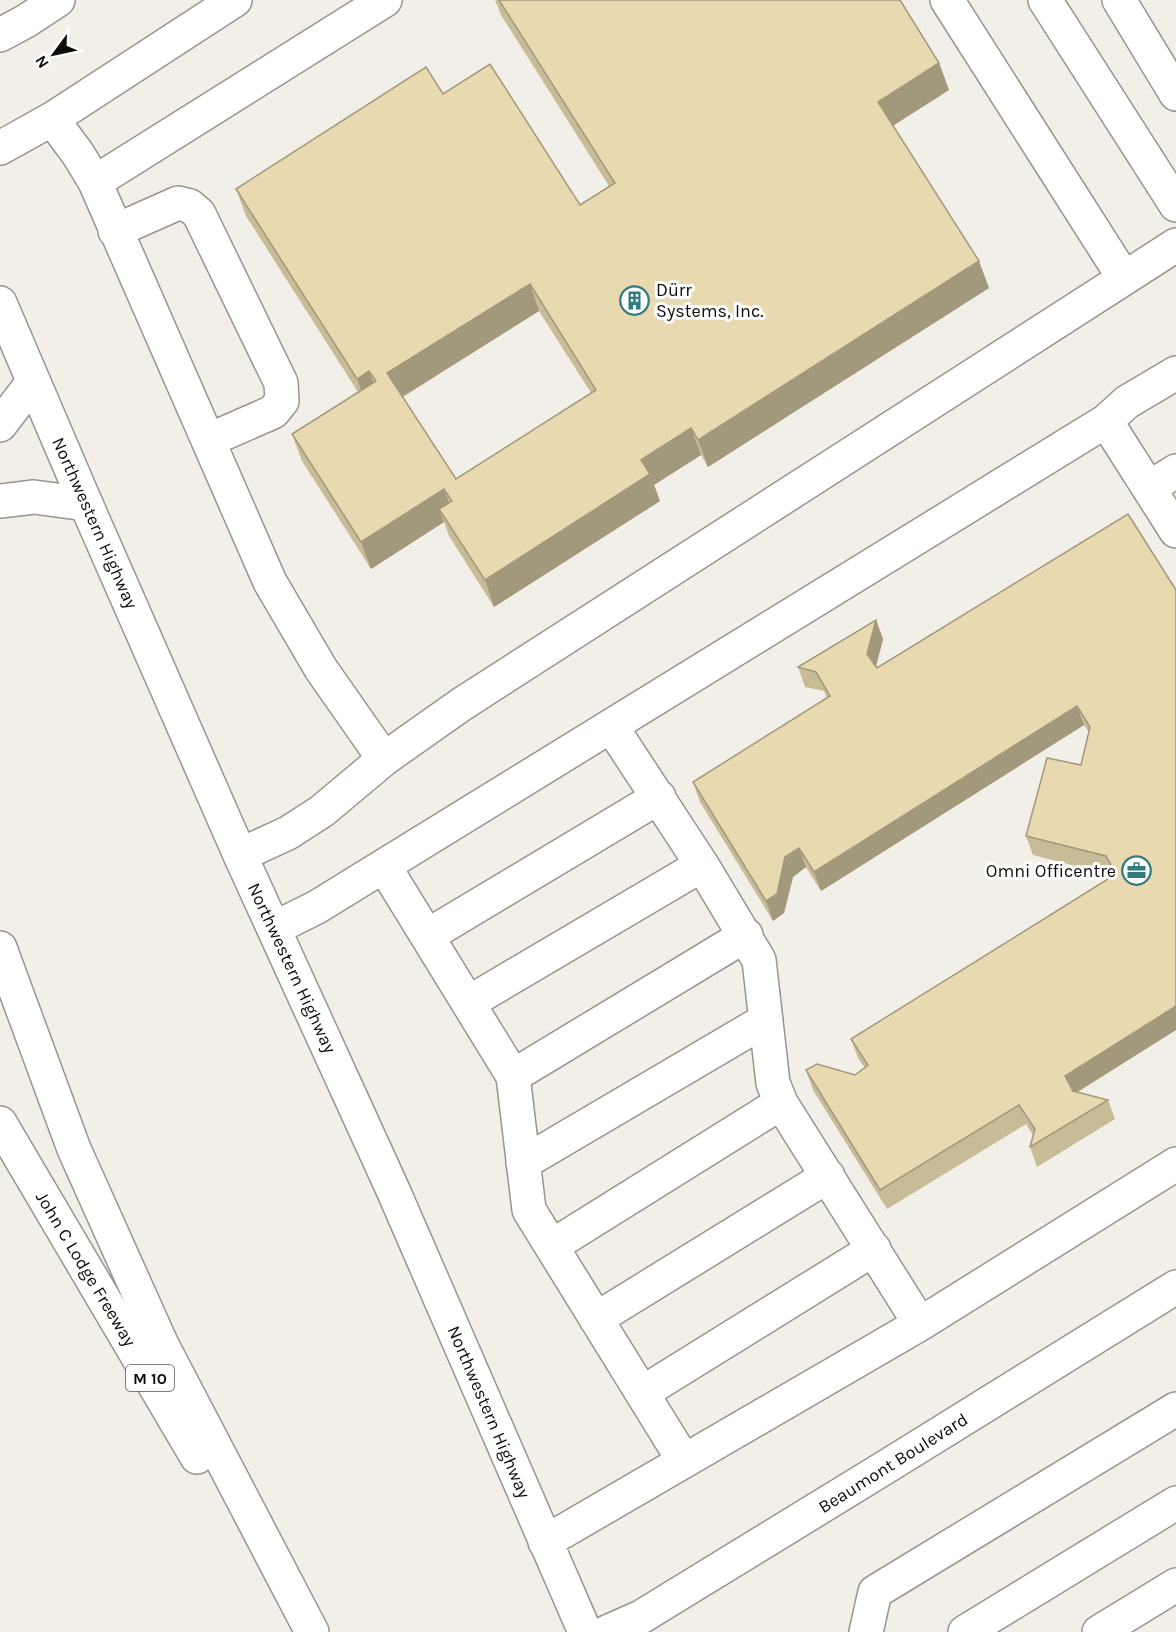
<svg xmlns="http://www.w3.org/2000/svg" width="1176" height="1632" font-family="Karla,sans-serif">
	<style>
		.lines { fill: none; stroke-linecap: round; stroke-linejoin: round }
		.minor-casing { stroke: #98958f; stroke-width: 36 }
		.major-casing { stroke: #98958f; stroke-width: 36 }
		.highway-casing { stroke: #98958f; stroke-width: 36 }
		.minor { stroke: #fff; stroke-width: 33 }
		.major { stroke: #fff; stroke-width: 33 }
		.highway { stroke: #fff; stroke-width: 33 }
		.wall { fill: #c8bb97; fill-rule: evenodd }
		.shaded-wall { fill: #a2987b }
		.building { fill: #e8d9b0; stroke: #a2987b; stroke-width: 1.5; fill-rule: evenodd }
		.labels { text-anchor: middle; stroke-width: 6; stroke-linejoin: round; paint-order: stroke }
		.shield { fill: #fff; stroke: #565654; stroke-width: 1.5 }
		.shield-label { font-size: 16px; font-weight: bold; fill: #0e0d0b }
		.poi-label { font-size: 18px; fill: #0e0d0b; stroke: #fff; text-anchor: start }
		.street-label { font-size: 18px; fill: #0e0d0b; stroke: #fff }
	</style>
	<rect width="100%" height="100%" fill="#f2efe9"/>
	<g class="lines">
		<defs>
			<path id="minor" d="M947 0 1124 278
				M1045 0 1176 205
				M1119 0 1176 94
				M0 35 26 21 58 0
				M52 119 78 154 95 182 270 582 321 669 384 759
				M0 148 52 119 235 0
				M95 182 385 0
				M115 231 178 203 190 206 199 214 281 383 282 401 273 412 209 440
				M1106 421 1127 402 1176 373
				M1149 488 1176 471
				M86 504 240 855 393 1190 585 1632
				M240 855 288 833 322 811 384 759 462 704 1176 245
				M384 866 513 1076 529 1210 684 1461
				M275 928 317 907 1106 421 1176 531
				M427 936 659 797
				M468 1003 702 865
				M513 1076 746 935
				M523 1163 766 1020
				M552 1246 781 1103
				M596 1319 828 1176
				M920 1324 1176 1164
				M642 1393 874 1249
				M545 1542 920 1324 781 1103 773 1083 759 960 702 865 611 726
				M607 1632 641 1617 889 1465 1176 1287
				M866 1632 875 1592 1176 1409
				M965 1632 1176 1503
				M1099 1632 1176 1585"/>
			<path id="major" d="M0 303 86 504"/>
			<path id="highway" d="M0 425 33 382
				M0 501 34 497 86 504
				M0 948 74 1149 162 1345 312 1632
				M0 1123 197 1457"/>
		</defs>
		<!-- minor casing -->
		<use href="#minor" class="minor-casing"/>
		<!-- major casing -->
		<use href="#major" class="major-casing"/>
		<!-- highway casing -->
		<use href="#highway" class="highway-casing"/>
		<!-- minor -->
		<use href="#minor" class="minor"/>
		<!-- major -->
		<use href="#major" class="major"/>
		<!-- highway -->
		<use href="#highway" class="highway"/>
	</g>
	<!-- wall -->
	<path class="wall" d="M495 0H900L939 63 949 90 893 125 989 288 708 467 701 455 657 483 654 485 660 501 494 607 449 536 444 522 371 569 302 461 292 434 358 392 246 216 236 189 580 205 609 186 501 15ZM539 311 591 393 456 479 403 397Z
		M1176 590V1030L1078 1092 1108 1100 1115 1119 1037 1167 1030 1147 1033 1135 1026 1124 887 1209 813 1090 806 1070 855 1075 865 1068 858 1058 851 1039 1113 876 1033 855 1026 836 1081 765 1089 732 1084 725 821 891 806 867 793 877 784 913 773 921 700 802 693 782 827 698 824 691 805 687 798 667 876 620 883 639 876 667 877 668Z"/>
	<!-- shaded-wall -->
	<path class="shaded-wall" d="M939 63 949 90 888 129 878 102Z
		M979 261 989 288 708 467 698 440Z
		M530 284 539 311 397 400 387 373Z
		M369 371 379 398 367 406 357 379Z
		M691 428 701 455 654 485 660 501 494 607 485 580 641 460Z
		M444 489 454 516 439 509 444 522 371 569 361 542Z
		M876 620 883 639 874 674 867 654Z
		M1077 706 1084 725 821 891 814 872Z
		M799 848 806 867 793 877 784 913 773 921 766 901 785 857Z
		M1176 1006V1030L1072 1095 1065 1076Z"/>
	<!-- building -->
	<path class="building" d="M499 0H900L939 63 878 102 979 261 698 440 691 428 647 456 641 460 650 474 485 580 439 509 452 501 444 489 361 542 292 434 376 381 369 371 357 379 236 189 426 67 443 94 490 64 580 205 615 183ZM530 284 596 390 456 479 387 373Z
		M1128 514 1176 590V1006L1065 1076 1073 1091 1108 1100 1030 1147 1035 1129 1019 1105 880 1190 806 1070 817 1064 855 1075 868 1065 851 1039 1116 874 1106 856 1026 836 1047 758 1081 765 1090 727 1077 706 814 872 799 848 785 857 777 894 766 901 693 782 830 696 816 672 798 667 876 620 867 654 877 668Z"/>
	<!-- icons -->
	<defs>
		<symbol id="building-ring" viewBox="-11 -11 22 22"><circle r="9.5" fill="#fff" stroke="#327b7e" stroke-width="1.5"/><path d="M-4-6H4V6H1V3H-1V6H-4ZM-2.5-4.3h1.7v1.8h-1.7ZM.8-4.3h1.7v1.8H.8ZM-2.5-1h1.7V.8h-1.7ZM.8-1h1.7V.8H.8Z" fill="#327b7e"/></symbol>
		<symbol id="office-ring" viewBox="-11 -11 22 22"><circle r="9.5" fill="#fff" stroke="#327b7e" stroke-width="1.5"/><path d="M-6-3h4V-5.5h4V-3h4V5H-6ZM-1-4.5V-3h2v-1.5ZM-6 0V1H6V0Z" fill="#327b7e"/></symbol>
	</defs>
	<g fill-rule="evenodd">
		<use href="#building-ring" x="618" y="284" width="33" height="33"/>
		<use href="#office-ring" x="1120" y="854" width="33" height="33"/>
	</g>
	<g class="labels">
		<!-- shield labels -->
		<rect class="shield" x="126" y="1365" width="48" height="26" rx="4.5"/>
		<g class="shield-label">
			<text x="150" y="1384">M 10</text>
		</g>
		<!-- poi labels -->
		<g class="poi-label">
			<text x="656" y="296">Dürr<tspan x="656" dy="21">Systems, Inc.</tspan></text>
			<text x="1116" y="877" text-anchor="end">Omni Officentre</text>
		</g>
		<!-- street labels -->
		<g class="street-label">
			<text transform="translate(95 523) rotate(66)" y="6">Northwestern Highway</text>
			<text transform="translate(292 968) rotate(65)" y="6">Northwestern Highway</text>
			<text transform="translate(86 1269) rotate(59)" y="6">John C Lodge Freeway</text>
			<text transform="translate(489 1412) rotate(67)" y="6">Northwestern Highway</text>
			<text transform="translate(893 1463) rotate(-32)" y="6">Beaumont Boulevard</text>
		</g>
	</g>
	<!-- north arrow -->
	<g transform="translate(54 54) rotate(237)" stroke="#ffffff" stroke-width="4.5" paint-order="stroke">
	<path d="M0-4.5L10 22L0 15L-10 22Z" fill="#0e0d0b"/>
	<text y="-9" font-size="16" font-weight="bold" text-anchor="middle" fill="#0e0d0b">N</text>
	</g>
</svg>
